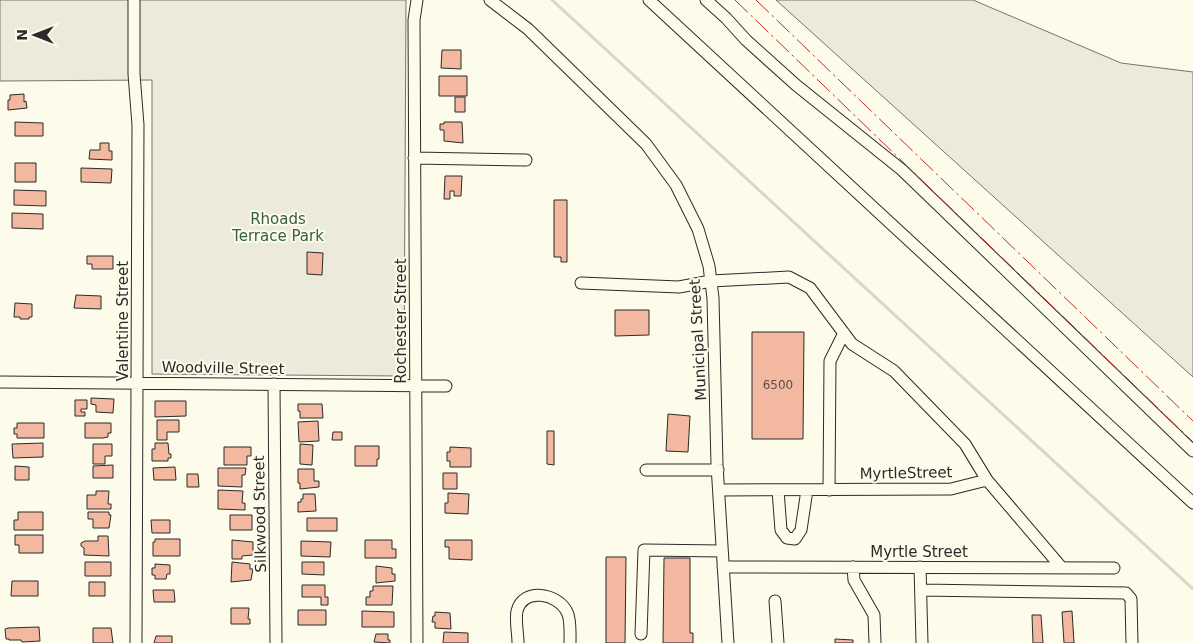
<svg xmlns="http://www.w3.org/2000/svg" width="1193" height="643" font-family="'DejaVu Sans',sans-serif">
	<style>
		.green { fill: #ecebdb; stroke: #74746e }
		.lines { fill: none; stroke-linecap: round; stroke-linejoin: round }
		.stream { stroke: #d8d7c9; stroke-width: 3 }
		.building { fill: #f2b8a0; stroke: #2b2b2b }
		.minor-casing { stroke: #2b2b2b; stroke-width: 13 }
		.minor { stroke: #fdfbea; stroke-width: 11 }
		.power { stroke: #c62828; stroke-width: 1; stroke-dasharray: 18 4 2.5 4; stroke-linecap: butt }
		.labels { text-anchor: middle; stroke-width: 4; stroke-linejoin: round; paint-order: stroke }
		.number-label { font-size: 12px; fill: #5d4e48 }
		.park-label { font-size: 15px; fill: #34623c; stroke: #fdfbea }
		.street-label { font-size: 15px; fill: #2b2b2b; stroke: #fdfbea }
	</style>
	<rect width="100%" height="100%" fill="#fdfbea"/>
	<!-- green -->
	<path class="green" d="M0 0H406L404 376 152 374V80L0 81Z
		M776 0H973L1121 63 1193 72V377Z"/>
	<g class="lines">
		<!-- stream -->
		<path class="stream" d="M552 0 1193 589"/>
	</g>
	<!-- building -->
	<path class="building" d="M442 50H461V69L441 68Z
		M439 76H467V96H439Z
		M24 94V102L26 101 27 108 8 110V100H10V95Z
		M455 97H465V112H455Z
		M15 122 43 123V136H15Z
		M444 122H462L463 143 444 141V130H440V124H444Z
		M100 143H109V151H112V160L89 159 90 150H100Z
		M15 163H36V182H15Z
		M81 168 112 169 111 183 81 182Z
		M445 176H462L461 196H454V191H450V199H444Z
		M14 190 46 191V206L14 205Z
		M554 200H567V262H561V257H554Z
		M12 213 43 214V229L12 228Z
		M307 252 323 253 322 275 307 274Z
		M87 256H113V269H92V264H87Z
		M76 295 101 296V309L74 308Z
		M15 303 32 304V317H29V319H20V317H14Z
		M615 310H649V335L615 336Z
		M752 332H804L803 439H752Z
		M91 398 114 399 113 413 96 412V405L91 404Z
		M75 400H87V409H81V412H85V416H75Z
		M155 401H186V416L155 417Z
		M298 404H322L323 418H300V411H298Z
		M668 414 690 416 688 452 666 451Z
		M157 420H179V432H167V440H157Z
		M318 421 319 441 299 442 298 422Z
		M17 423H44V438H17V434H14V428H17Z
		M85 423H111V433H108V437L103 438H85Z
		M547 431H554V465L547 464Z
		M333 432H342V440H332Z
		M43 443V457L13 458 12 444Z
		M155 443H168L169 454H171V458H168V461H152V449H155Z
		M93 444H112V456H105V464H93Z
		M300 444 313 445 312 465 300 464Z
		M355 446H379V459H377V466H355Z
		M224 447H251V456H247V465H224Z
		M450 447 471 448V467H450V461H447V452H450Z
		M113 465V478H93V466Z
		M15 466 29 467V480H15Z
		M175 467 176 480H154L153 468Z
		M218 468H246L245 475H242V487L218 486Z
		M298 469H314V481H319V487L300 489V483H298Z
		M443 473H457V489H443Z
		M187 474H198L199 487H187Z
		M218 490 243 491 242 503H245V510L218 509Z
		M96 491H109L108 504H111V509H87V495H96Z
		M448 493 469 494 468 514 445 513V503H448Z
		M303 494H315L316 511 298 512V502H301V499H303Z
		M18 512H43V530H14V520H18Z
		M88 512H109V515H111L109 528H93V519H88Z
		M230 515H252V530H230Z
		M307 518H337V531H307Z
		M151 520H170V533H152Z
		M15 535H43V553H19V545H15Z
		M98 536H108L109 556 84 555V548L81 546V543L85 541H98Z
		M155 539H180V556H153V542H155Z
		M232 540 253 542V555L242 556V559H232Z
		M365 540H392V549H396V558H365Z
		M445 540H472V560L449 559V547H445Z
		M301 541 331 542 330 557 301 556Z
		M606 557H626L625 643H606Z
		M664 558H690V633H693V643H663Z
		M85 562H111V576H85Z
		M232 562 250 564V569H253L251 580 231 582Z
		M302 562H324V575L302 574Z
		M155 564 170 565V574H167L166 579H155V575H152V568H155Z
		M376 566 392 568V574H395V581L376 583Z
		M12 581H38V596H11Z
		M89 582H105V596H89Z
		M302 585H325V597H328V605H321V597H302Z
		M373 586H393L392 605H366V597H370V591H373Z
		M153 590H174L175 602H154Z
		M231 608H249L248 619H250V624H231Z
		M298 610H326V625H298Z
		M362 611 394 612V627H362Z
		M1072 611 1074 643H1064L1062 612Z
		M435 612 450 613 451 629 435 628V622H432L433 616H435Z
		M1032 615H1041L1043 643H1033Z
		M39 627 40 641 22 642 21 640H9V639H6L5 629 8 628Z
		M93 628H111L113 643H93Z
		M444 632 468 633V643H443Z
		M376 634H388V640H390V643L374 642Z
		M156 636H172V643H154Z
		M835 639 853 640V643H835Z"/>
	<g class="lines">
		<defs>
			<path id="minor" d="M134 0V74L138 125 136 643
				M490 0 528 29 646 144 676 185 698 229 709 266 713 298 717 465 728 643
				M649 0 1193 503
				M706 0 726 18 746 40 796 85 902 170 1193 451
				M414 158 526 160
				M581 283 679 287 711 281 789 277 810 288 852 344 894 371 965 444 987 480 1062 568
				M0 382 446 386
				M274 384 276 643
				M646 470H718
				M719 490 951 489 987 480
				M778 490 781 530 787 538 795 539 801 530 807 490
				M829 490 830 361 844 333
				M723 567 1114 568
				M853 567 854 580 874 615 875 643
				M920 567 922 643
				M921 590 1126 593 1131 599 1132 643
				M775 601 778 643
				M641 634 644 550 722 551
				M417 643 414 20 417 0
				M518 643C518 633 515 620 517 611 523 587 558 593 567 612 571 619 570 635 570 643"/>
		</defs>
		<!-- minor casing -->
		<use href="#minor" class="minor-casing"/>
		<!-- minor -->
		<use href="#minor" class="minor"/>
		<!-- power -->
		<path class="power" d="M735 0 1193 442
			M756 0 1193 421"/>
	</g>
	<g class="labels">
		<!-- number labels -->
		<g class="number-label">
			<text x="778" y="389">6500</text>
		</g>
		<!-- park labels -->
		<g class="park-label">
			<text x="278" y="224">Rhoads<tspan x="278" dy="17">Terrace Park</tspan></text>
		</g>
		<!-- street labels -->
		<g class="street-label">
			<text transform="translate(123 321) rotate(-90)" y="5">Valentine Street</text>
			<text transform="translate(401 321) rotate(-90)" y="5">Rochester Street</text>
			<text transform="translate(698 340) rotate(-93)" y="5">Municipal Street</text>
			<text transform="translate(223 368) rotate(1)" y="5">Woodville Street</text>
			<text transform="translate(906 473) rotate(-1)" y="5">MyrtleStreet</text>
			<text transform="translate(260 514) rotate(-91)" y="5">Silkwood Street</text>
			<text x="919" y="557">Myrtle Street</text>
		</g>
	</g>
	<!-- north arrow -->
	<g transform="translate(35 35) rotate(270)" stroke="#fdfbea" stroke-width="4" paint-order="stroke">
	<path d="M0-4L9 19L0 12L-9 19Z" fill="#2b2b2b"/>
	<text y="-8" font-size="14" font-weight="bold" text-anchor="middle" fill="#2b2b2b">N</text>
	</g>
</svg>
